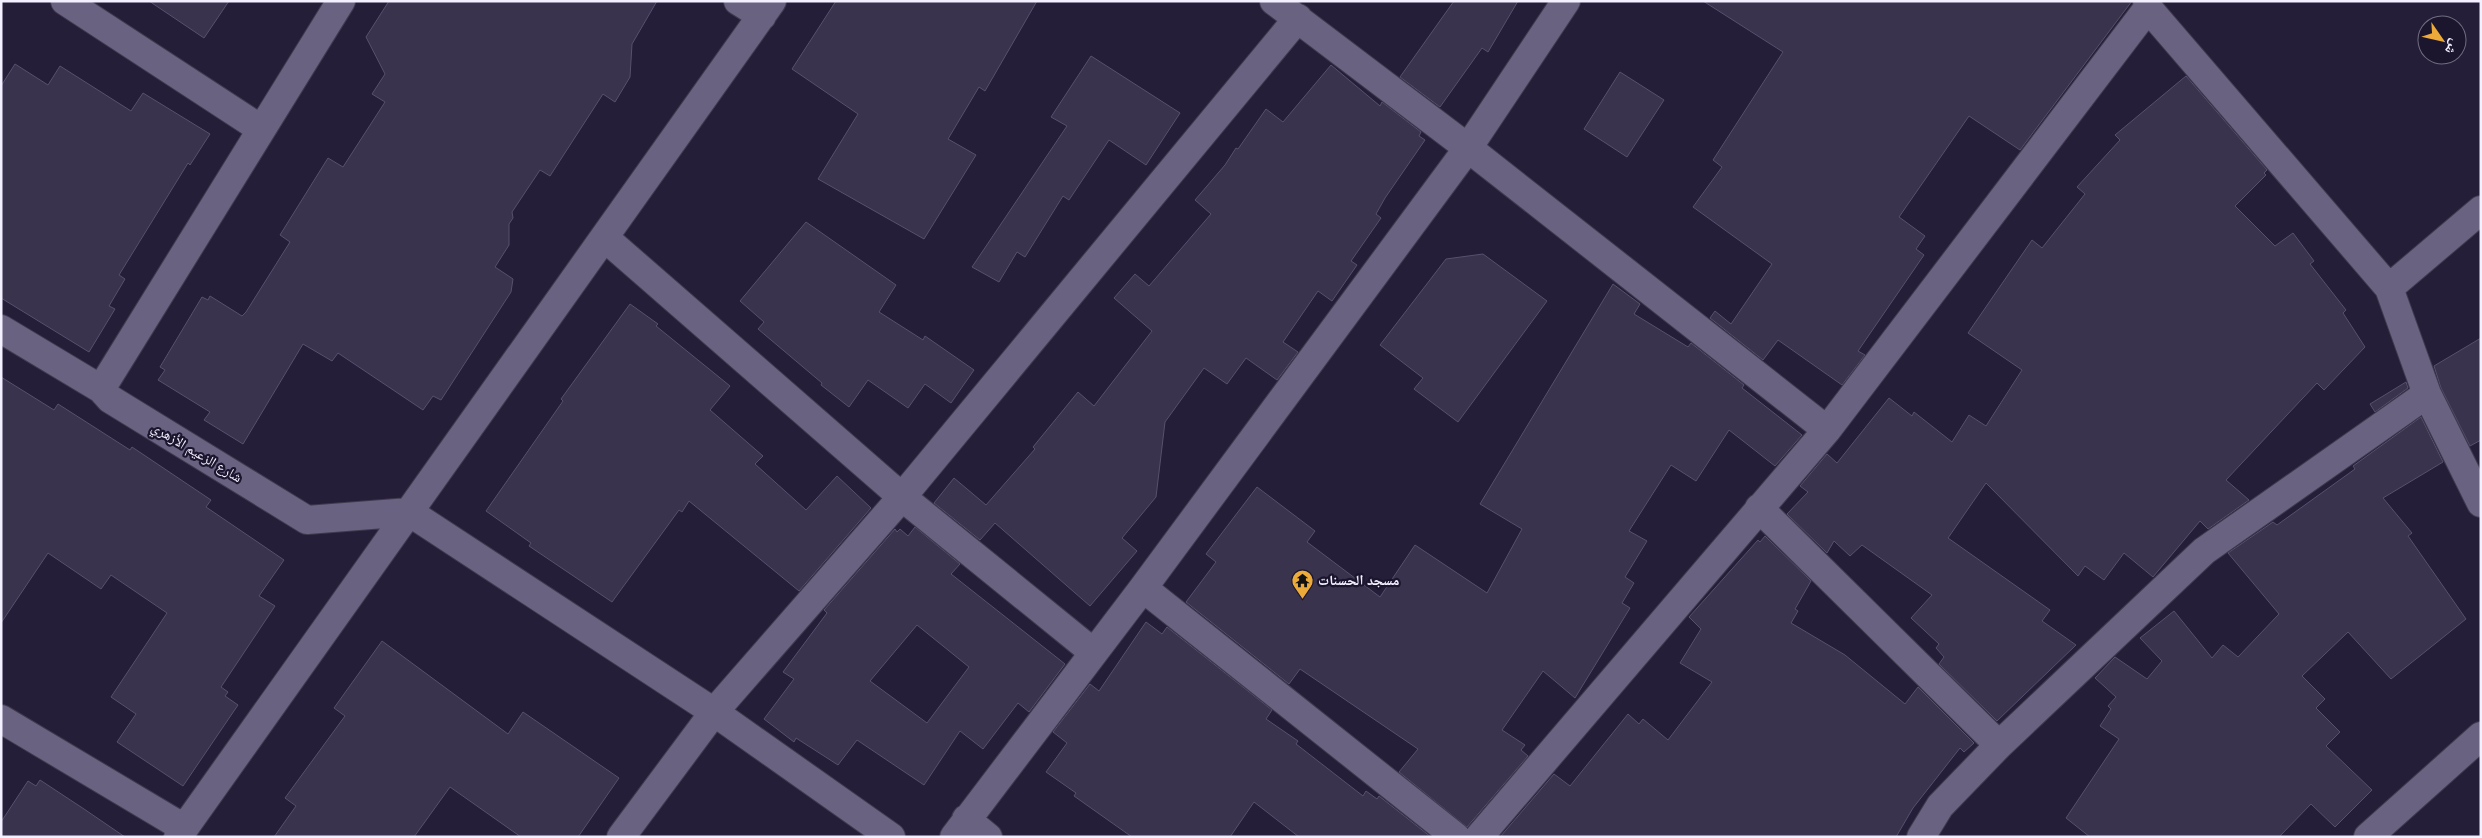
<svg xmlns="http://www.w3.org/2000/svg" width="2482" height="838" font-family="'Open Sans','Noto Naskh Arabic',sans-serif">
	<style>
		.building { fill: #39334e; stroke: #57516e; fill-rule: evenodd }
		.lines { fill: none; stroke-linecap: round; stroke-linejoin: round }
		.minor-casing { stroke: #403a50; stroke-width: 30 }
		.minor { stroke: #696381; stroke-width: 28 }
		.labels { text-anchor: middle; stroke-width: 4.5; stroke-linejoin: round; paint-order: stroke }
		.street-label { font-size: 14px; fill: #f3f0ff; stroke: #1b152e }
		.poi-label { font-size: 14px; font-weight: bold; fill: #f3f0ff; stroke: #1b152e; text-anchor: start }
	</style>
	<rect width="100%" height="100%" fill="#251e38"/>
	<!-- building -->
	<path class="building" d="M149 1H229L204 38Z
		M389 1H657L632 44 630 77 615 102 603 94 550 176 540 170 512 212 513 218 509 224V245L495 267 513 279 511 292 441 400 433 396 423 410 338 353 332 361 303 344 243 444 204 420 210 412 158 380 165 370 160 367 202 297 208 300 210 296 242 316 246 312 290 242 280 235 328 158 343 167 385 102 372 94 385 74 366 37Z
		M836 1H1037L985 91 979 87 948 139 976 155 924 239 818 179 858 114 792 69Z
		M1454 1H1518L1488 52 1482 48 1440 107 1400 77Z
		M1703 1H2132L2020 150 1969 116 1899 217 1925 236 1916 249 1924 255 1858 351 1865 355 1842 385 1778 340 1763 360 1710 318 1715 311 1731 324 1772 264 1693 207 1722 167 1713 160 1783 52Z
		M1091 56 1180 113 1146 165 1109 140 1069 200 1063 196 1025 257 1017 252 999 282 972 267 1067 126 1051 117Z
		M15 64 48 85 60 66 131 111 143 93 210 134 190 165 188 163 119 275 125 279 109 306 115 309 89 352 1 298V86Z
		M1331 65 1380 106 1382 102 1421 132 1419 136 1425 140 1385 198 1376 214 1381 218 1351 261 1357 265 1332 301 1318 291 1283 342 1298 352 1277 380 1246 358 1227 384 1204 368 1165 422 1156 497 1122 538 1137 551 1090 606 995 523 980 540 934 503 954 478 986 505 1035 449 1033 447 1078 392 1094 406 1152 331 1114 298 1135 274 1149 286 1211 214 1195 200 1225 165 1236 148 1238 149 1266 109 1283 122Z
		M1620 72 1664 100 1627 157 1584 129Z
		M2186 76 2267 170 2264 173 2266 175 2235 206 2275 246 2293 233 2314 261 2310 264 2346 310 2343 313 2365 347 2324 390 2317 383 2226 480 2249 500 2208 529 2200 521 2153 577 2124 553 2104 580 2085 566 2078 576 1986 483 1948 538 2050 610 2042 621 2076 645 1997 721 1939 664 1944 657 1936 648 1939 644 1911 618 1932 595 1862 545 1850 556 1834 541 1827 553 1787 514 1808 492 1800 486 1827 454 1837 463 1889 398 1912 416 1914 412 1952 442 1969 415 1986 426 2022 370 1968 333 2032 240 2042 248 2085 194 2077 187 2120 140 2115 135Z
		M806 222 896 285 879 312 923 340 925 336 974 370 951 403 925 384 908 408 868 380 849 407 821 385 822 383 758 329 764 322 740 301Z
		M1483 254 1547 301 1458 422 1414 389 1423 378 1380 345 1446 259Z
		M1613 284 1640 304 1634 314 1688 347 1691 343 1744 385 1742 388 1802 435 1775 466 1729 430 1696 481 1671 465 1629 531 1647 541 1625 577 1634 583 1622 603 1630 608 1575 698 1543 671 1502 730 1525 745 1521 750 1528 756 1467 827 1399 772 1418 749 1300 669 1289 684 1186 602 1216 562 1206 554 1257 487 1315 531 1307 542 1380 597 1415 545 1487 593 1522 529 1480 504Z
		M630 304 658 324 656 326 730 386 710 410 763 456 755 464 806 510 837 476 871 508 799 591 689 501 682 512 679 510 612 602 529 546 531 543 486 511 563 401 561 399Z
		M2481 338V440L2470 446 2441 388 2434 366Z
		M1 377 54 410 58 404 130 450 132 447 211 500 206 507 284 560 259 596 275 606 221 687 228 692 225 696 238 705 183 786 117 742 136 714 111 697 167 613 111 575 101 589 48 553 1 623Z
		M2406 382 2408 388 2375 412 2370 404Z
		M2421 417 2443 462 2383 498 2412 533 2408 536 2466 619 2391 679 2348 632 2302 676 2325 699 2316 708 2340 732 2326 746 2372 790 2335 827 2311 804 2279 837H2090L2066 818 2119 739 2100 726 2111 709 2108 706 2116 697 2095 678 2115 657 2147 679 2162 661 2140 638 2174 611 2212 658 2223 645 2238 657 2279 614 2228 553 2273 522 2277 525 2355 469 2353 466Z
		M915 527 960 564 951 574 1065 664 1029 712 1018 703 983 749 960 731 924 785 857 740 838 765 796 738 794 742 764 719 794 679 783 672 827 613 824 610 895 529 897 532 900 529 908 536ZM917 625 969 667 927 723 870 681Z
		M1765 536 1811 581 1795 609 1798 611 1791 623 1845 655 1905 704 1918 687 1974 743 1964 752 1960 748 1913 808 1896 837H1500L1554 774 1570 786 1628 714 1639 724 1643 719 1668 740 1712 682 1680 663 1701 629 1689 617 1758 540 1760 542Z
		M1146 622 1162 634 1167 627 1272 710 1266 719 1298 741 1296 744 1363 796 1366 791 1377 799 1379 796 1431 837H1299L1254 802 1230 837H1132L1074 796 1076 793 1046 772 1067 743 1053 732 1090 684 1099 691Z
		M382 641 508 734 523 712 619 778 578 837H521L450 787 414 837H274L296 806 285 798 345 716 334 708Z
		M40 780 84 809 125 837H1V822L28 781 36 786Z"/>
	<g class="lines">
		<defs>
			<path id="minor" d="M65 1 261 129
				M738 1 762 16
				M1274 1 1468 148 1827 430
				M2147 1 2148 8 2389 288 2427 394 2481 503
				M605 238 902 497 1093 652
				M2389 288 2481 210
				M1 329 101 389 110 399 307 520 409 512 714 712 891 837
				M101 389 341 1
				M1759 508 1999 745
				M1143 588 1456 837
				M1 719 184 828
				M966 819 988 837
				M178 837 772 1
				M621 837 714 712 902 497 1298 18
				M954 837 1143 588 1468 148 1566 1
				M1479 837 1827 430 2148 8
				M1921 837 1940 806 1999 745 2204 551 2427 394
				M2368 837 2481 736"/>
		</defs>
		<!-- minor casing -->
		<use href="#minor" class="minor-casing"/>
		<!-- minor -->
		<use href="#minor" class="minor"/>
	</g>
	<!-- icons -->
	<defs>
		<symbol id="temple-pin" viewBox="-11 -11 22 30"><path d="M0 17L-7.5 6A9.5 9.5 0 1 1 7.5 6Z" fill="#ebaa39" stroke="#1b152e"/><path d="M0-6L5-2H3V0L6.5 2.5H4V6H1.5V3h-3V6H-4V2.5H-6.5L-3 0V-2H-5Z" fill="#111"/></symbol>
	</defs>
	<g fill-rule="evenodd">
		<use href="#temple-pin" x="1290" y="568" width="25" height="34"/>
	</g>
	<g class="labels">
		<!-- street labels -->
		<g class="street-label">
			<text transform="translate(197 452) rotate(31)" y="5">شارع الزعيم الأزهري</text>
		</g>
		<!-- poi labels -->
		<g class="poi-label">
			<text x="1318" y="585">مسجد الحسنات</text>
		</g>
	</g>
	<!-- border -->
	<rect width="2482" height="838" fill="none" stroke="#f3f0ff" stroke-width="5"/>
	<!-- north arrow -->
	<g transform="translate(2442 40) rotate(124)"><circle r="24" fill="#1b152e" stroke="#716d82"/>
	<path d="M0-4L9 19L0 12L-9 19Z" fill="#ebaa39"/>
	<text y="-8" font-size="14" font-weight="bold" text-anchor="middle" fill="#f3f0ff">ش</text>
	</g>
</svg>
